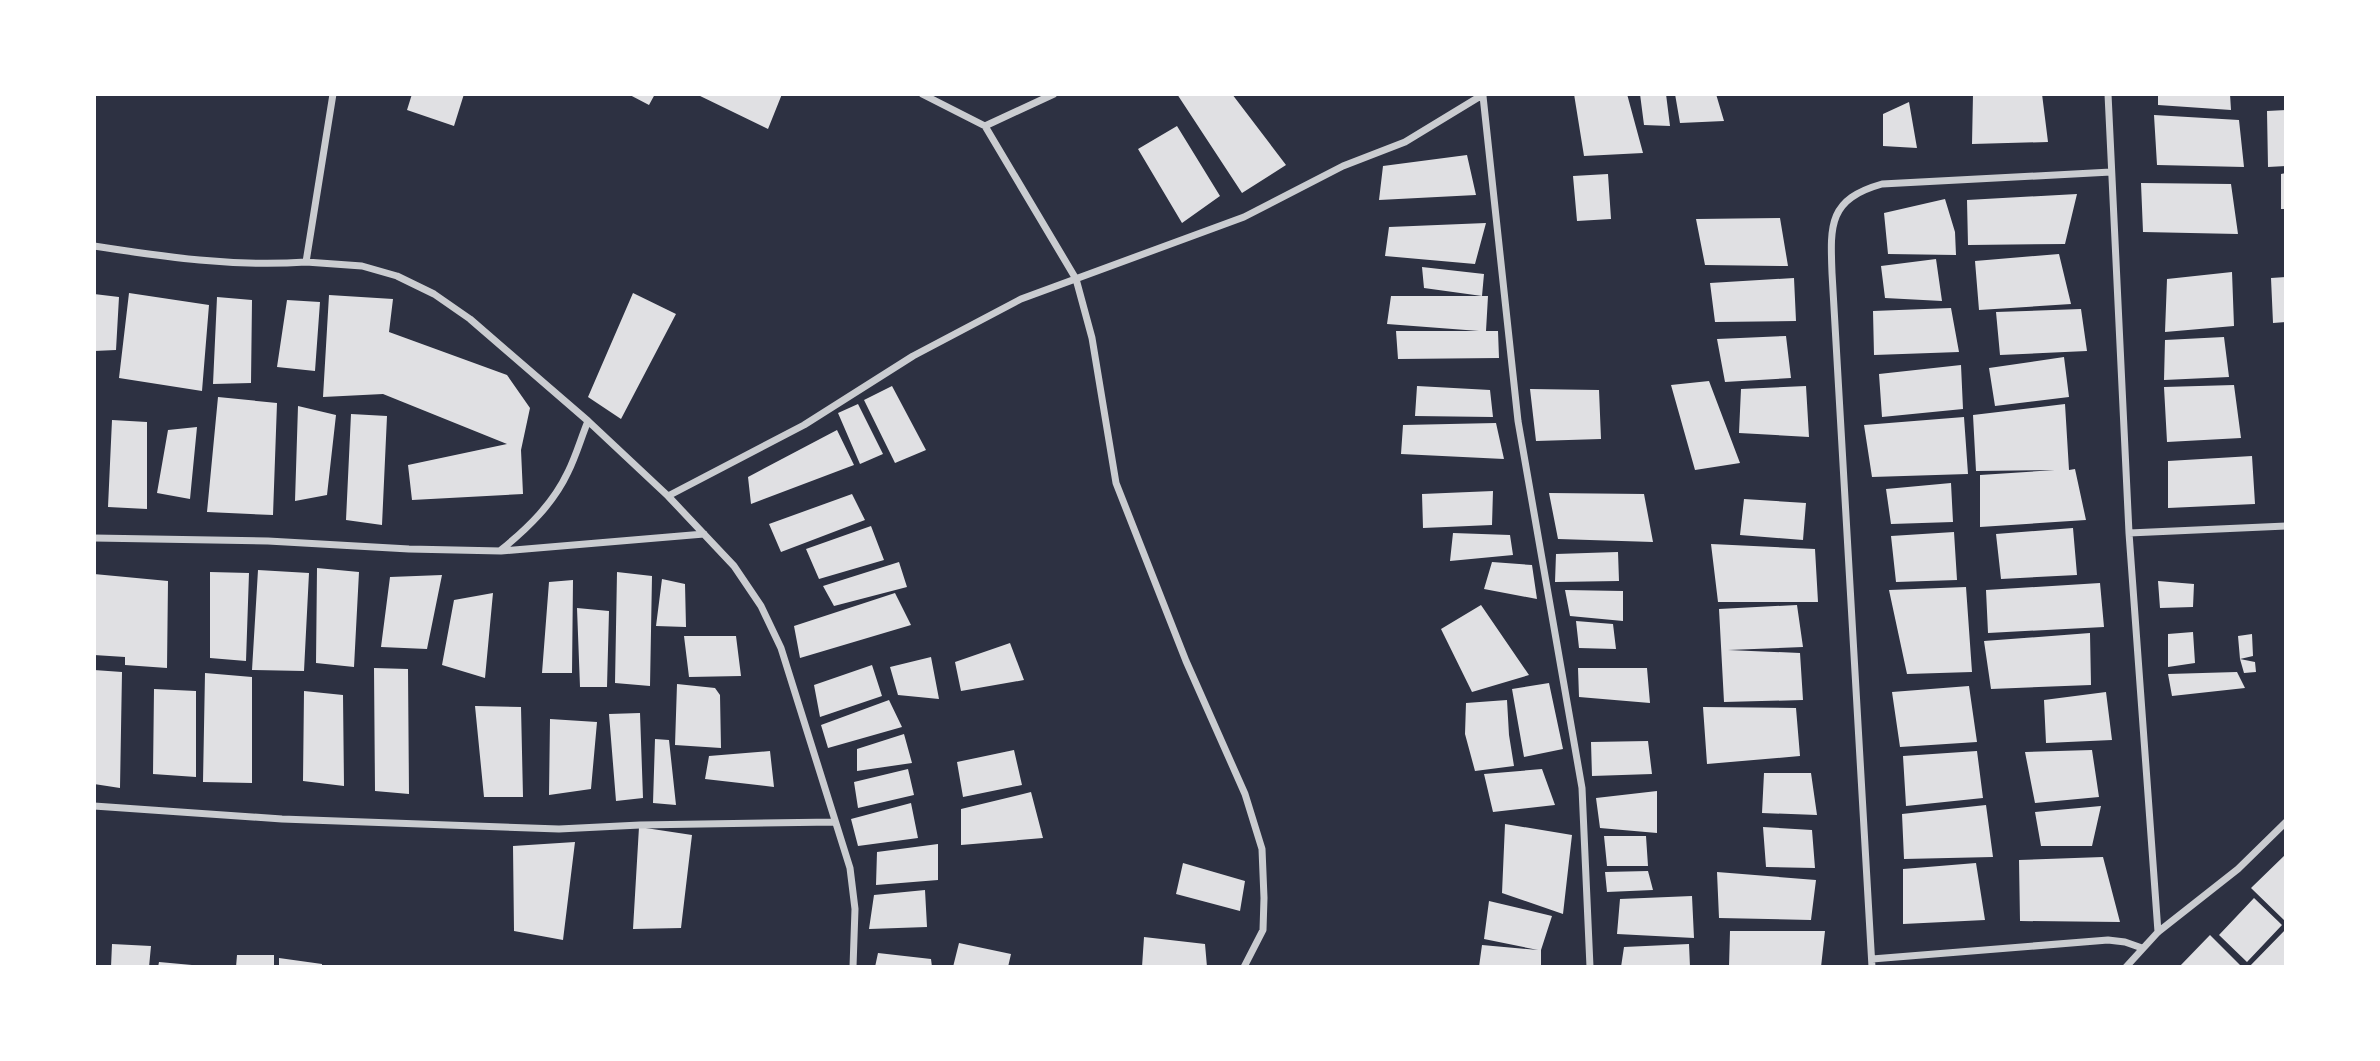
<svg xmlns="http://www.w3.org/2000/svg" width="2380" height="1061" font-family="'Sofia Sans Condensed',sans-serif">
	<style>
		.building { fill: #e0e0e3 }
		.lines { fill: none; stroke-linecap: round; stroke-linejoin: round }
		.minor { stroke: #caccd0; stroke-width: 7 }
	</style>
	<rect width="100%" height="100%" fill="#2d3142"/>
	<!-- building -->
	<path class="building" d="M412 94H464L454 126 407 110Z
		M628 94H655L649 105Z
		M696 94H782L768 129Z
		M1177 94H1232L1286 165 1242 193Z
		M1574 94H1627L1643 153 1584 156Z
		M1640 94H1666L1670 126 1644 125Z
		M1675 94H1716L1724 121 1680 123Z
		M1973 94H2042L2048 142 1972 144Z
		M2158 94H2230L2231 110 2158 105Z
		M1909 102 1917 148 1883 146V114Z
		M2286 110V166L2268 167 2267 111Z
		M2154 115 2239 120 2244 167 2157 165Z
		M1177 126 1220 196 1182 223 1138 149Z
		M1467 155 1476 195 1379 200 1383 166Z
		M2286 173V209H2281V174Z
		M1608 174 1611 219 1577 221 1573 176Z
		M2141 183 2231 184 2238 234 2143 232Z
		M2077 194 2065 244 1968 245 1967 200Z
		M1945 199 1955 232 1956 255 1888 254 1884 213Z
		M1780 218 1788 266 1705 265 1696 219Z
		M1486 223 1475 264 1385 256 1389 227Z
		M2059 254 2071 304 1979 310 1975 261Z
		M1936 259 1942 301 1885 298 1881 266Z
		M1422 267 1484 274 1482 296H1488L1486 331H1498L1499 358 1398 359 1396 331H1479L1387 324 1391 296H1482L1424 288Z
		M2232 272 2234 326 2165 332 2167 279Z
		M2286 277V322L2273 323 2271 278Z
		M1794 278 1796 321 1715 322 1710 283Z
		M129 293 209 305 202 391 119 378Z
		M633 293 676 314 621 419 588 397Z
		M94 294 119 297 116 350 94 351Z
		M329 295 393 299 389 332 507 375 530 408 521 450 523 494 412 500 408 465 507 444 383 394 323 397Z
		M217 297 252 300 251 383 213 384Z
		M287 300 320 302 315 371 277 367Z
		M1951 308 1959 352 1874 355 1873 311Z
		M2081 309 2087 351 2000 355 1996 312Z
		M1786 336 1791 378 1725 382 1717 339Z
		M2224 337 2229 377 2164 380 2165 340Z
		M2064 357 2069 397 1995 406 1989 368Z
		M1961 365 1963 409 1882 417 1879 374Z
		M1709 381 1740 463 1695 470 1671 385Z
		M2234 385 2241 438 2167 442 2164 387Z
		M892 386 926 450 895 463 864 400Z
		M1417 386 1490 390 1493 417 1415 416Z
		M1806 386 1809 437 1739 433 1741 389Z
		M1530 389 1599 390 1601 439 1536 441Z
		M218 397 277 403 273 515 207 512Z
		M858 404 883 454 860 464 838 413Z
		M2065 404 2069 470 2075 469 2086 520 1980 527V475L2055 470 1976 471 1973 415Z
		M298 406 336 415 327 495 295 501Z
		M351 414 387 416 382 525 346 520Z
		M1964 417 1968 474 1872 477 1864 425Z
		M112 420 147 422V509L108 507Z
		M1496 423 1504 459 1401 454 1403 425Z
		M197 427 190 499 157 493 168 430Z
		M837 430 854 465 751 504 748 477Z
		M2252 456 2255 504 2168 508V461Z
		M1951 483 1953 522 1891 524 1886 489Z
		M1493 491 1492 525 1423 528 1422 494Z
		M1549 493 1644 494 1653 542 1558 539Z
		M852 494 865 520 781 552 769 524Z
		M1744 499 1806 503 1803 540 1740 535Z
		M871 526 884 560 819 579 806 549Z
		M2073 528 2077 575 2001 579 1996 534Z
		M1954 532 1957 580 1896 582 1891 536Z
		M1453 533 1510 535 1513 555 1450 561Z
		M1711 544 1815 549 1818 602H1718Z
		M1618 552 1619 581 1555 582 1556 554Z
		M899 562 907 587 834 606 823 586Z
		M1492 562 1532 565 1537 599 1484 589Z
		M317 568 359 572 354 667 316 663Z
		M258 570 309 573 304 671 252 670Z
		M210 572 249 573 246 661 210 658Z
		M617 572 652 576 650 686 615 683Z
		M94 574 168 581 167 668 125 665V657L94 655Z
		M442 575 427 649 381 647 390 577Z
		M662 579 685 584 686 627 656 626Z
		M573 580 572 673H542L549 582Z
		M2158 581 2194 584 2193 607 2160 608Z
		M2100 583 2104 627 1988 633 1986 590Z
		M1966 587 1972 672 1907 674 1889 590Z
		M1565 590 1623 591V621L1570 616Z
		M493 593 485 678 442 665 454 600Z
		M895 593 911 625 800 658 794 626Z
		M1481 605 1529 675 1472 692 1441 629Z
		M1797 605 1803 647 1728 650 1800 653 1803 700 1724 702 1719 609Z
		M577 608 609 611 607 687H580Z
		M1576 621 1613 624 1616 649 1579 648Z
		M2193 632 2195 663 2168 667V634Z
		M2090 633 2091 685 1991 689 1984 641Z
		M2252 634 2253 656 2240 659 2238 636Z
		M684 636H736L741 676 689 677Z
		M1010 643 1024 680 961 691 955 662Z
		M931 657 939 699 898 695 890 667Z
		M2240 659 2255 662 2256 672 2244 673Z
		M872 665 882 696 820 717 814 685Z
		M374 668 408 669 409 794 375 791Z
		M1578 668H1647L1650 703 1579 697Z
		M94 670 122 672 120 788 94 784Z
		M2237 672 2245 688 2172 696 2168 674Z
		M205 673 252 677V783L203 782Z
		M1549 683 1563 749 1524 757 1512 689Z
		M677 684 715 688 720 695 721 748 675 745Z
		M1969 686 1977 742 1900 747 1892 692Z
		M154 689 196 691V777L153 774Z
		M304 691 343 695 344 786 303 781Z
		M2106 692 2112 740 2046 743 2044 700Z
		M889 700 902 727 828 748 821 725Z
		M1507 700 1509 735 1514 766 1475 771 1465 734 1466 703Z
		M475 706 521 707 523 797H484Z
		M1703 707 1796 708 1800 756 1707 764Z
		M640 713 643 798 616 801 609 714Z
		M550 719 597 722 591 789 549 795Z
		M904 734 912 763 857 771V749Z
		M655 739 669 740 676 805 653 803Z
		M1648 741 1652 774 1592 776 1591 742Z
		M1014 750 1022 785 963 797 957 762Z
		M2092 750 2099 797 2035 803 2025 752Z
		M770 751 774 787 705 779 709 756Z
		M1977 751 1983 798 1906 806 1903 756Z
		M908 769 914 795 858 808 854 782Z
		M1542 769 1555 805 1493 812 1484 774Z
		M1764 773H1811L1817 815 1762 813Z
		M1657 791V833L1600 828 1596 798Z
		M1031 792 1043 838 961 845V809Z
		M911 803 918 838 858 846 851 819Z
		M1986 805 1993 857 1904 859 1902 814Z
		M2101 806 2092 846H2041L2035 812Z
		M1505 824 1572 835 1563 914 1502 893Z
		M639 827 692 835 681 928 633 929Z
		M1763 827 1812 830 1815 868 1766 867Z
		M1604 836H1646L1648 866H1607Z
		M575 842 563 940 514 931 513 846Z
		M938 844V880L876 885 877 852Z
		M2286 854V922L2251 888Z
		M2103 857 2120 922 2020 921 2019 860Z
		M1183 863 1245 881 1240 911 1176 894Z
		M1976 863 1985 920 1903 924V869Z
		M1648 871 1653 890 1607 892 1605 872Z
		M1717 872 1816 880 1811 920 1719 918Z
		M925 890 927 927 869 929 874 895Z
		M1692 896 1694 938 1617 934 1620 899Z
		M2254 898 2282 925 2247 962 2219 935Z
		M1489 901 1552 916 1541 950V967H1479L1482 945 1538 950 1484 939Z
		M2286 929V967H2249Z
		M1730 931H1825L1821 967H1729Z
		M2210 935 2242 967H2179Z
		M1144 937 1205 944 1207 967H1142Z
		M959 943 1011 954 1008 967H953Z
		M112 944 151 946 149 967H111Z
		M1689 944 1690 967H1621L1624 947Z
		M878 953 931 959 932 967H875Z
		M237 955H274V967H236Z
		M279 958 322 964V967H279Z
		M159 962 192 965V967H158Z"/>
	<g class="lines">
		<!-- minor -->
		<path class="minor" d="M922 94 985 126 1054 94
			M2108 94 2129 533 2158 932
			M1483 96 1518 421 1582 788 1590 967
			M985 126 1076 279 1092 338 1116 483 1186 661 1245 794 1262 849 1264 898 1263 930 1244 967
			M94 246C165 257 234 267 306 262L333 94
			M306 262 362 266 397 276 434 294 470 319 588 421 668 496 734 566 761 606 781 648 850 868 855 909 853 967
			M668 496 804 425 913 356 1021 299 1244 217 1343 166 1405 142 1484 94
			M2129 533 2286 526
			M94 538 268 541 409 549 501 551 704 534
			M501 550C528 528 553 504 568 472 576 456 581 438 588 421
			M94 806 282 819 559 829 640 825 835 822
			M1872 959 2108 940 2125 942 2142 948
			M1872 967 1832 273C1830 224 1829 199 1882 184L2111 172
			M2126 967 2158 932 2238 869 2286 822"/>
	</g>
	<!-- border -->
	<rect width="2380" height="1061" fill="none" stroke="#ffffff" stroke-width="192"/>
</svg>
